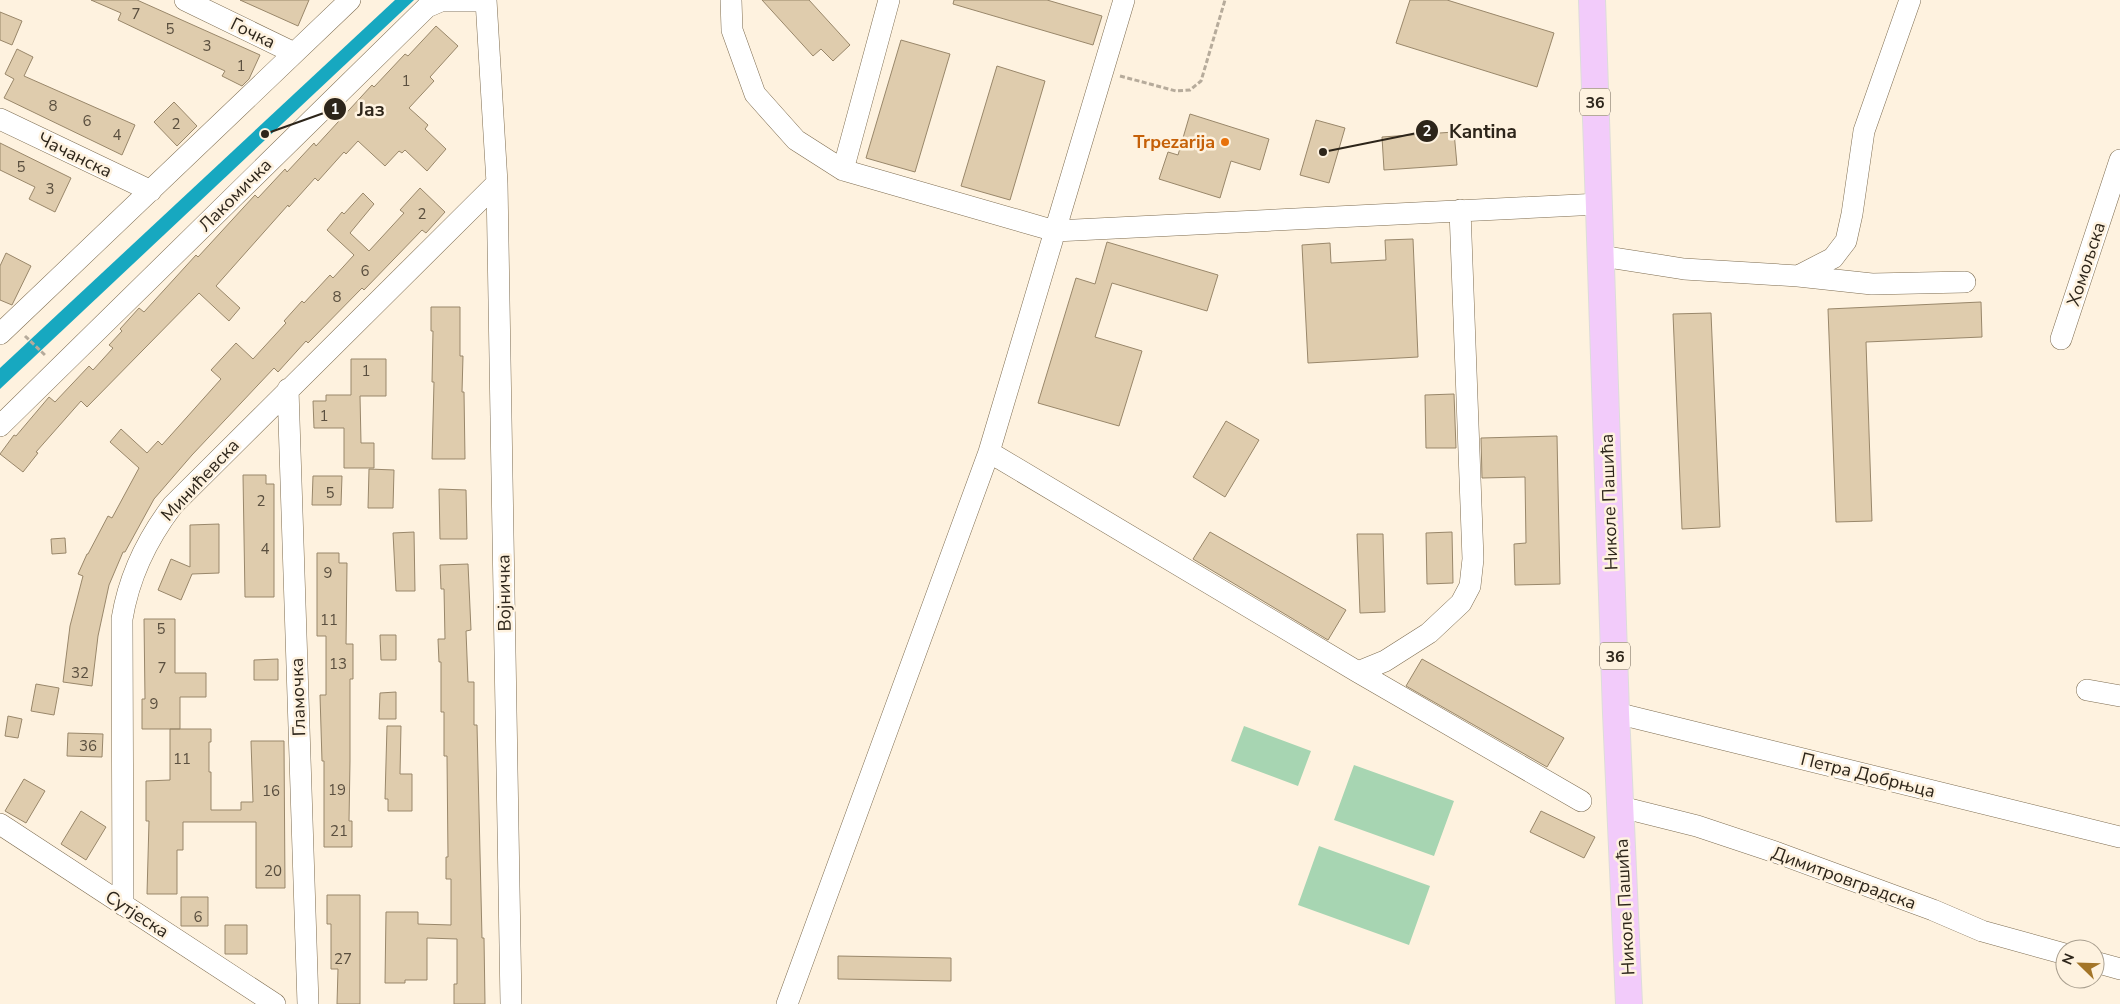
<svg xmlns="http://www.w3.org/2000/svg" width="2120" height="1004" font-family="'Nunito Sans',sans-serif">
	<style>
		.green { fill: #a7d5b2 }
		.water { fill: #17a8c0 }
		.building { fill: #dfccad; stroke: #99876a }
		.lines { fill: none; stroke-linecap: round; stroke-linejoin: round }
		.minor-casing { stroke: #7e6d51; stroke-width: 22 }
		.major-casing { stroke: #dddcda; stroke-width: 28 }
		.path { stroke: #b6ab9b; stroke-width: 3; stroke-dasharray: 5 2.5; stroke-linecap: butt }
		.minor { stroke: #fff; stroke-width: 21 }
		.major { stroke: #f2cbfa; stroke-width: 26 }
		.food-dot { fill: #e8710a; stroke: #fef2df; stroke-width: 2 }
		.labels { text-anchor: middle; stroke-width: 5; stroke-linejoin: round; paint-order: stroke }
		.number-label { font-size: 15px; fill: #5a4f3f }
		.shield { fill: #fef2df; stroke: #6c6255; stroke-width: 1 }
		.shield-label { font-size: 16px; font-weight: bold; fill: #2d251a }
		.street-label { font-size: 18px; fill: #2d251a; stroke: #fef2df }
		.food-label { font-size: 18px; font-weight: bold; fill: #c56008; stroke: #fef2df; text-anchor: end }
		.leader { fill: none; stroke: #2d251a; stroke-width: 2 }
		.callout-dot { fill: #2d251a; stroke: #fef2df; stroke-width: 2 }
		.mark-label { font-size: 15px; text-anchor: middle; font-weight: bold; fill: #fff }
		.callout-label { font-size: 19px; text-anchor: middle; font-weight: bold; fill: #2d251a; stroke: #fef2df; stroke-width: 5; stroke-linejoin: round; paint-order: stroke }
	</style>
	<rect width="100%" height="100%" fill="#fef2df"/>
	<!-- green -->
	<path class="green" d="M1244 726 1311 751 1298 786 1231 761Z
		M1354 765 1454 801 1434 856 1334 820Z
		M1319 846 1430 886 1409 945 1298 905Z"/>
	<!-- water -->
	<path class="water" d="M395 0H414L0 389V368Z"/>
	<!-- building -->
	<path class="building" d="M91 0H137L260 55 249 79 242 86 222 76 225 71 118 20 121 13Z
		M240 0H309L298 26Z
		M762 0H809L850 45 833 61 821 49 813 56Z
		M954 0H1047L1102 16 1093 45 953 4Z
		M1410 0H1447L1554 33 1537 87 1396 43Z
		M0 12 22 21 12 45 0 40Z
		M436 26 458 46 430 77 434 81 409 108 428 125 425 129 446 149 427 171 405 150 402 153 399 151 385 166 358 141 346 154 344 152 318 181 315 178 289 207 288 205 216 286 240 308 229 321 199 293 87 407 81 401 36 452 38 453 23 472 0 454 14 435 16 436 49 397 55 402 89 366 93 370 113 348 109 345 122 331 120 329 139 308 144 312 196 255 198 257 255 195 258 198 285 169 287 172 314 143 316 146 372 85 374 87 405 54 408 56Z
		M901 40 950 54 915 172 866 158Z
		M17 49 33 57 24 76 135 125 122 155 4 98 14 79 5 74Z
		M997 66 1045 81 1010 200 961 186Z
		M174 102 197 126 177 146 154 122Z
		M1190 114 1269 139 1260 170 1231 161 1220 198 1159 179 1168 152 1178 155Z
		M1316 120 1345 128 1329 183 1300 175Z
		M1454 132 1457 165 1384 170 1382 137Z
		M0 143 71 178 55 212 29 199 35 187 0 170Z
		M420 188 445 212 426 233 422 230 364 290 362 288 308 343 306 341 278 372 274 368 192 455 154 499 125 552H123L109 585 98 636 92 686 63 682 70 626 83 576 78 574 87 554H88L108 516 112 518 139 468 110 442 121 429 147 453 158 441 162 445 221 379 211 370 236 343 253 359 286 323 284 321 302 301 304 303 330 275 333 278 354 255 327 230 342 212 344 214 363 193 374 204 350 233 369 251 404 213 400 210Z
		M1413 239 1418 357 1308 363 1302 245 1330 243 1331 263 1386 260 1385 240Z
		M1107 242 1218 275 1207 311 1112 283 1095 337 1142 351 1119 426 1038 403 1076 278 1095 284Z
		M6 253 31 266 12 305 0 300V266Z
		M1981 302 1982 337 1866 342 1872 521 1836 522 1828 309Z
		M431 307H460V356H463L462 392H464L465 459H432L434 382H432L433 331H431Z
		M1711 313 1720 527 1682 529 1673 314Z
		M351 359H386V396H360L361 443H374V468H344V428H314L313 401H326V395H351Z
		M1454 394 1456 448H1426L1425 395Z
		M1226 421 1259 440 1225 497 1193 477Z
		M1557 436 1560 584 1515 585 1514 544 1526 543 1525 477 1482 478 1481 438Z
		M369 469 394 470 393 508H368Z
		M243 475H266V484H274V597H245Z
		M313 476H342L341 505H312Z
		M439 489 466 490 467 539H440Z
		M219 524V573L192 574 181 600 158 590 171 559 190 567V525Z
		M414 532 415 591H396L393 533Z
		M1210 532 1346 610 1328 640 1193 559Z
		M1452 532 1453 583 1427 584 1426 533Z
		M1357 534H1383L1385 612 1360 613Z
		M65 538 66 553 52 554 51 539Z
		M317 553H339V563H347L346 644H353V679H350V761L349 821H352V847H324V761H322L320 695H326V636H317Z
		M468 564 471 630 466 631 468 682H474V725H477L482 938H484L485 1004H454V984H457V939L427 938V980H405V983H385L386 912H418V924L451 925V879H446V857H448L447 756H444V712H441V662H439L438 639H445L444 589H441L440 565Z
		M144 619H175V673H206V697H180V729H142V699H145Z
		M380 635H396V660H381Z
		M278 659V680H254V660Z
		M1422 659 1564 738 1547 767 1406 686Z
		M36 684 59 688 54 715 31 711Z
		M396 692V719H379L380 693Z
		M8 716 22 719 18 738 5 736Z
		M387 726H401L400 774H412V811H388V799H385Z
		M170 729H211V742H209V772H211V810H241V802H253L251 741H284L285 888H256V822H183V850H177V894H147L149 821H146V781L170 780Z
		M68 733 103 734 102 757 67 756Z
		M24 779 45 791 26 823 5 811Z
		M81 811 106 827 86 860 61 844Z
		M1541 811 1595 837 1584 858 1530 832Z
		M327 895H360V1004H337L338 969H331V924H327Z
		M181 897H208V926H181Z
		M225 925H247V954H225Z
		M838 956 951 958V981L838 979Z"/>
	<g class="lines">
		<defs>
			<path id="minor" d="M185 0 294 53
				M486 0 497 183 511 1004
				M731 0 732 30 755 94 796 140 843 170 1055 231 1124 0
				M0 119 151 191
				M843 170 889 0
				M1601 256 1684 269 1798 276 1872 284 1965 282
				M1798 276 1833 258 1846 241 1852 214 1864 131 1910 0
				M0 334 350 0
				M2061 339 2120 160
				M288 389 308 1004
				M0 426 427 7 441 1H486
				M989 452 1358 672 1581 801
				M1358 672 1385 661 1429 633 1461 603 1470 586 1473 559 1460 210
				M2087 690 2120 696
				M1616 713 2120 837
				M1621 807 1697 826 1778 853 1933 910 1982 931 2065 954
				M0 824 275 1004
				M123 905 122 619C129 576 147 539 173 505L497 183
				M2095 962 2120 969
				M787 1004 989 452 1055 231 1599 204"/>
			<path id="major" d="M1592 0 1616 713 1629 1004"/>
		</defs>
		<!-- minor casing -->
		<use href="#minor" class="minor-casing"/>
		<!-- major casing -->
		<use href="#major" class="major-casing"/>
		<!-- path -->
		<path class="path" d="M1120 76 1176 91 1190 90 1201 81 1225 0
			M25 336 46 356"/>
		<!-- minor -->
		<use href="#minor" class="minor"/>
		<!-- major -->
		<use href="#major" class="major"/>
	</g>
	<!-- markers -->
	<circle class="food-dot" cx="1225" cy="142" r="5"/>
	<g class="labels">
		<!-- number labels -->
		<g class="number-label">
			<text x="136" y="19">7</text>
			<text x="170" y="34">5</text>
			<text x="207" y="51">3</text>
			<text x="241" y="71">1</text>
			<text x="406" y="86">1</text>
			<text x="53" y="111">8</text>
			<text x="87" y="126">6</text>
			<text x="176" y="129">2</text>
			<text x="117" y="140">4</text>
			<text x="21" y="172">5</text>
			<text x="50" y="194">3</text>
			<text x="422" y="219">2</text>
			<text x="365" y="276">6</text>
			<text x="337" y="302">8</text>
			<text x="366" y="376">1</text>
			<text x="324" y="421">1</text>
			<text x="330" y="498">5</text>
			<text x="261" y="506">2</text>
			<text x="265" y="554">4</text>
			<text x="328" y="578">9</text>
			<text x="329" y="625">11</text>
			<text x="161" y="634">5</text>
			<text x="338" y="669">13</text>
			<text x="162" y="673">7</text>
			<text x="80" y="678">32</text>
			<text x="154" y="709">9</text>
			<text x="88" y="751">36</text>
			<text x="182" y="764">11</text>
			<text x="337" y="795">19</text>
			<text x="271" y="796">16</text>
			<text x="339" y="836">21</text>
			<text x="273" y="876">20</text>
			<text x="198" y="922">6</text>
			<text x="343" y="964">27</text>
		</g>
		<!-- shield labels -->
		<g class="shield">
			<rect x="1580" y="88.5" width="30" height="27" rx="4"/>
			<rect x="1600" y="642.5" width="30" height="27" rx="4"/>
		</g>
		<g class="shield-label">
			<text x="1595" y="108">36</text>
			<text x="1615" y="662">36</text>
		</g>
		<!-- street labels -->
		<g class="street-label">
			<text transform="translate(253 33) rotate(26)" y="6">Гочка</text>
			<text transform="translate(75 155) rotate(26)" y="6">Чачанска</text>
			<text transform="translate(235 195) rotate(-45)" y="6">Лакомичка</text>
			<text transform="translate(2086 264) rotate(-72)" y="6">Хомољска</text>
			<text transform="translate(200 480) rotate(-47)" y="6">Минићевска</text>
			<text transform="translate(1609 502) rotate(-92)" y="6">Николе Пашића</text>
			<text transform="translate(504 593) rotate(-91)" y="6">Војничка</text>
			<text transform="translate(298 697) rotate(-92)" y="6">Гламочка</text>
			<text transform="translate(1868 775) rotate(14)" y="6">Петра Добрњца</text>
			<text transform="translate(1844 878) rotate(20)" y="6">Димитровградска</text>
			<text transform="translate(1625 907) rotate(-93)" y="6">Николе Пашића</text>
			<text transform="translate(137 914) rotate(33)" y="6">Сутјеска</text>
		</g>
		<!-- food labels -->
		<g class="food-label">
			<text x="1215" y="148">Trpezarija</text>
		</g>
	</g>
	<!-- callouts -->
	<path class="leader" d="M265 134L335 109M1323 152L1427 131"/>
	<g class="callout-dot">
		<circle cx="265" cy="134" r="5"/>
		<circle cx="1323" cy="152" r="5"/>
		<circle cx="335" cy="109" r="12"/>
		<circle cx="1427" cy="131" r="12"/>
	</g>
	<g class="mark-label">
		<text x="335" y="114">1</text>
		<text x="1427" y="136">2</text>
	</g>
	<g class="callout-label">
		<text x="371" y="116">Јаз</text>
		<text x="1483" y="138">Kantina</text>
	</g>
	<!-- north arrow -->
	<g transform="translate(2080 964) rotate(293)"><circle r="24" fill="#fef2df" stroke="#aaa090"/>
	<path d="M0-4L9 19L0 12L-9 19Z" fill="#a37528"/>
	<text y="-8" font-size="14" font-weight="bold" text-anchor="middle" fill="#2d251a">N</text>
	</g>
</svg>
